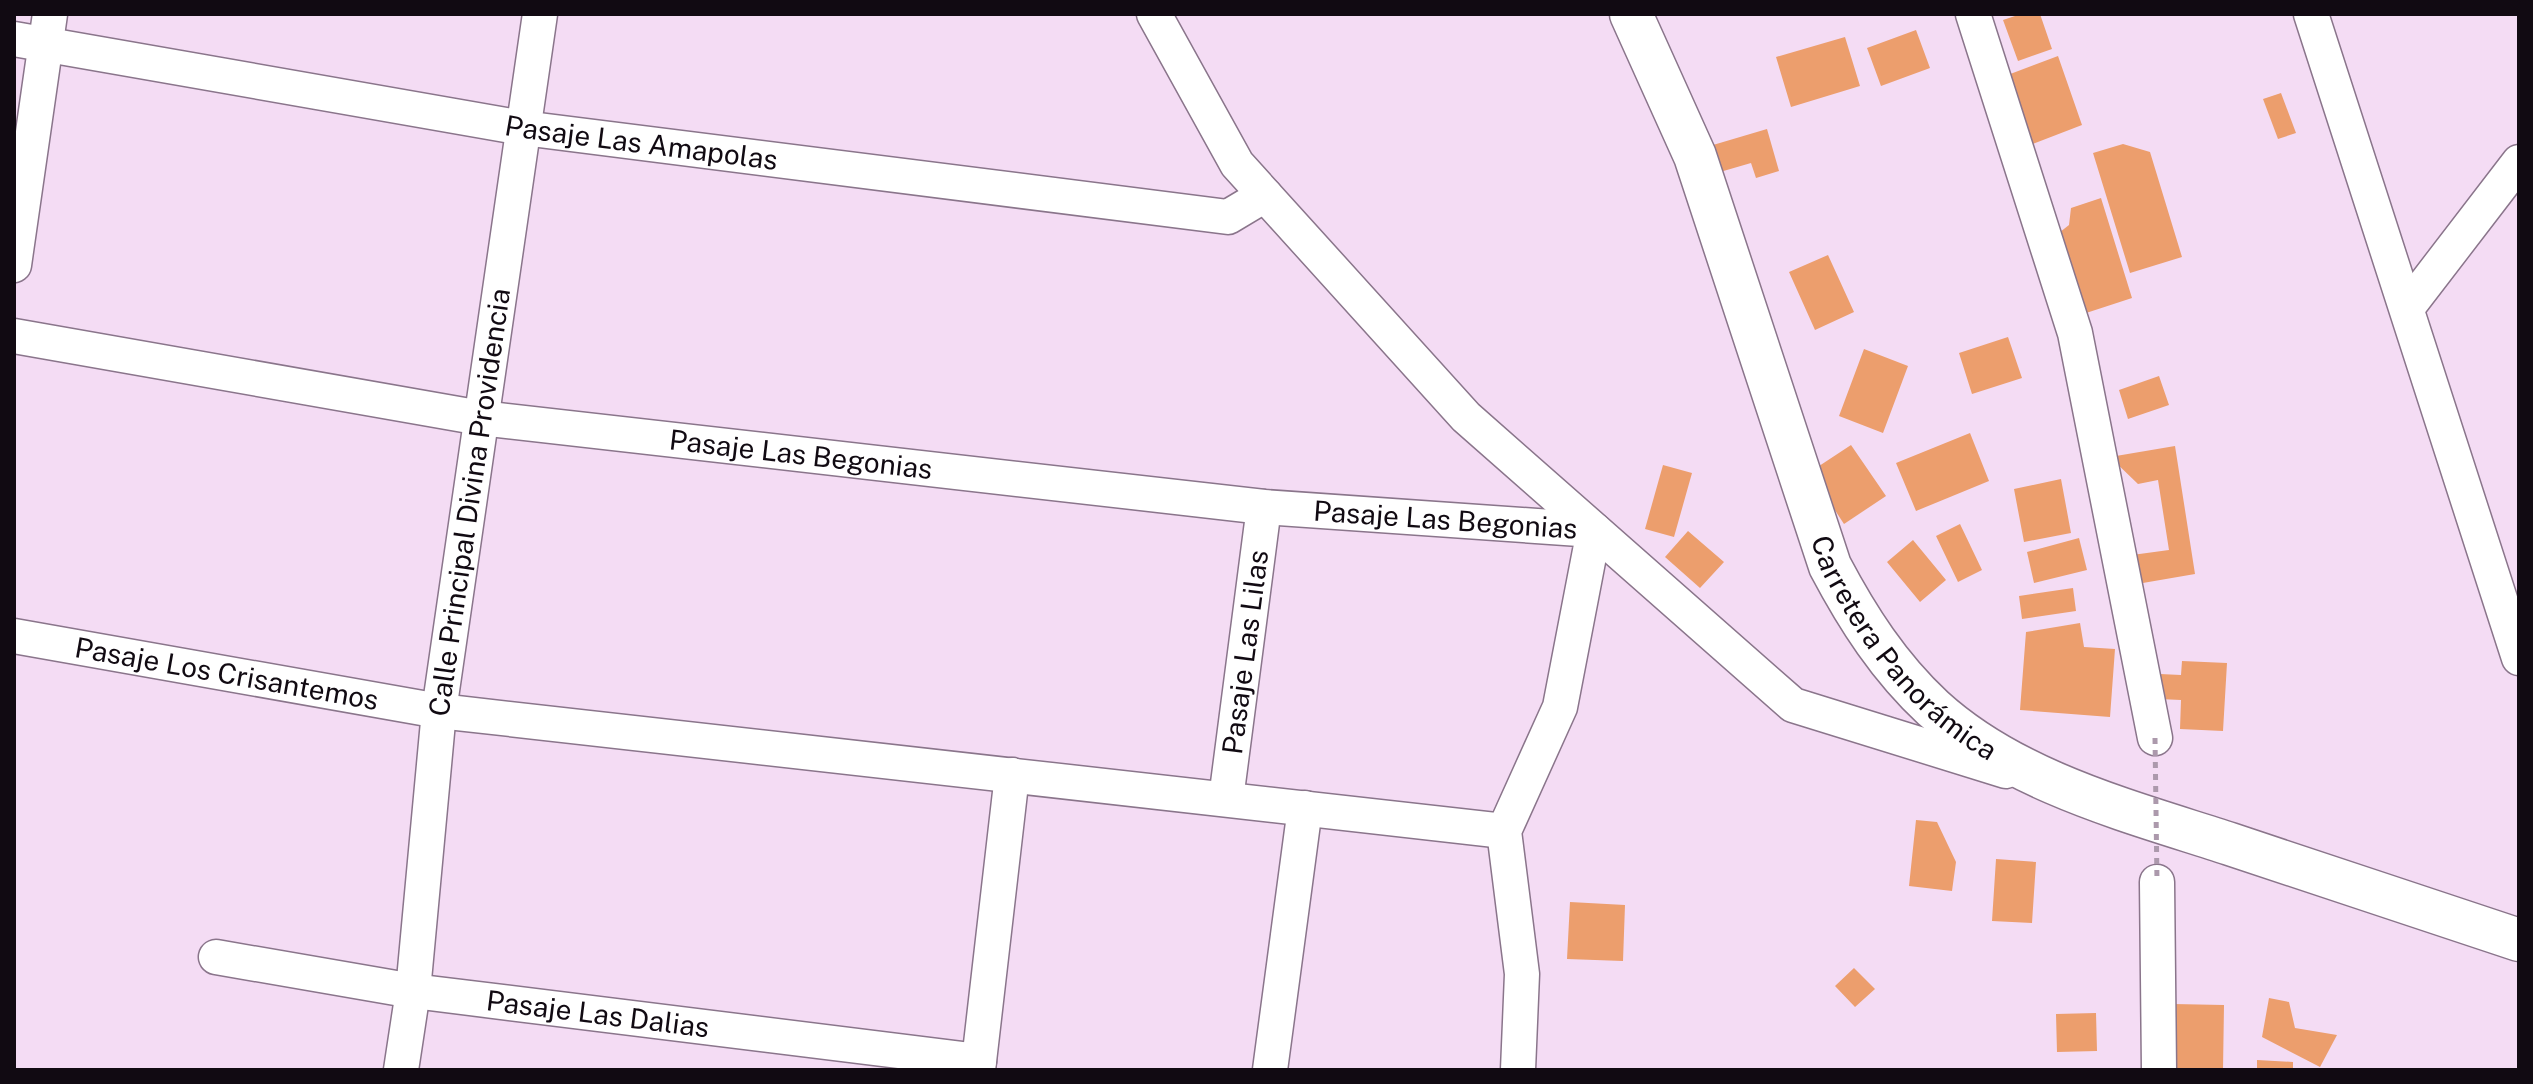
<svg xmlns="http://www.w3.org/2000/svg" width="2533" height="1084" font-family="'Public Sans',sans-serif">
	<style>
		.building { fill: #ec9e6d }
		.lines { fill: none; stroke-linecap: round; stroke-linejoin: round }
		.minor-casing { stroke: #8a758b; stroke-width: 37 }
		.tertiary-casing { stroke: #8a758b; stroke-width: 45 }
		.minor { stroke: #fff; stroke-width: 34 }
		.tertiary { stroke: #fff; stroke-width: 42 }
		.path-bridge { stroke: #ac99ac; stroke-width: 5; stroke-dasharray: 6 6; stroke-linecap: butt }
		.labels { text-anchor: middle; stroke-width: 6; stroke-linejoin: round; paint-order: stroke }
		.street-label { font-size: 28px; fill: #110a12; stroke: #f4dcf4 }
	</style>
	<rect width="100%" height="100%" fill="#f4dcf4"/>
	<!-- building -->
	<path class="building" d="M2021 14H2040L2052 49 2018 61 2003 20Z
		M1916 30 1930 68 1881 86 1867 48Z
		M1845 37 1860 86 1791 107 1776 57Z
		M2058 56 2082 125 2030 145 2005 76Z
		M2281 93 2296 133 2278 139 2263 99Z
		M1767 129 1779 171 1756 178 1751 163 1720 172 1713 145Z
		M2123 144 2150 152 2182 257 2130 273 2093 153Z
		M2101 198 2132 298 2080 315 2055 236 2069 225 2071 208Z
		M1828 255 1854 312 1815 330 1789 272Z
		M2008 337 2022 378 1972 394 1959 353Z
		M1864 349 1908 366 1883 433 1839 416Z
		M2159 376 2169 405 2128 419 2119 390Z
		M1970 433 1989 481 1916 511 1896 463Z
		M1851 445 1886 496 1844 524 1810 472Z
		M2175 446 2195 574 2137 584 2132 555 2169 550 2158 480 2138 484 2110 457Z
		M1663 465 1692 473 1674 537 1645 529Z
		M2061 479 2071 533 2024 542 2014 489Z
		M1960 524 1982 570 1958 582 1936 536Z
		M1688 531 1724 562 1700 588 1665 557Z
		M2079 538 2087 570 2034 583 2027 552Z
		M1913 540 1946 580 1920 602 1887 562Z
		M2073 588 2076 611 2022 619 2019 596Z
		M2080 623 2084 647 2115 649 2110 717 2020 710 2026 632Z
		M2182 661 2227 663 2223 731 2180 729 2181 700 2159 699 2160 674 2181 675Z
		M1916 820 1937 822 1956 862 1952 891 1909 886Z
		M1996 859 2036 862 2032 923 1992 921Z
		M1570 902 1625 905 1623 961 1567 959Z
		M1854 968 1875 989 1855 1007 1835 986Z
		M2269 998 2289 1002 2295 1028 2337 1035 2320 1067 2262 1037Z
		M2173 1004 2224 1005 2223 1070H2172Z
		M2096 1013 2097 1051 2057 1052 2056 1014Z
		M2257 1060 2293 1062V1070H2257Z"/>
	<g class="lines">
		<defs>
			<g id="minor">
				<path d="M1154 14 1237 164 1466 417 1793 705 2006 771"/>
				<path d="M1973 14 2075 333 2155 738"/>
				<path d="M2311 14 2519 658"/>
				<path id="s1" d="M14 39 523 128 1228 217 1265 195"/>
				<path d="M14 265 50 14"/>
				<path d="M2407 308 2519 162"/>
				<path id="s2" d="M14 336 481 418 1264 507 1594 530 1560 707 1504 831 1522 974 1518 1070"/>
				<path id="s3" d="M14 636 439 711 1504 831"/>
				<path id="s4" d="M1226 799 1264 507"/>
				<path d="M2157 882 2159 1070"/>
				<path id="s5" d="M216 957 413 991 979 1061"/>
				<path id="s6" d="M401 1070 413 991 439 711 540 14"/>
				<path d="M978 1070 1012 775"/>
				<path d="M1270 1070 1305 808"/>
			</g>
			<g id="tertiary">
				<path id="s7" d="M1631 14 1695 156 1830 566C1858 619 1889 667 1933 708 2014 782 2129 811 2230 844 2326 876 2423 908 2519 940"/>
			</g>
		</defs>
		<!-- minor casing -->
		<use href="#minor" class="minor-casing"/>
		<!-- tertiary casing -->
		<use href="#tertiary" class="tertiary-casing"/>
		<!-- minor -->
		<use href="#minor" class="minor"/>
		<!-- tertiary -->
		<use href="#tertiary" class="tertiary"/>
		<!-- path-bridge -->
		<path class="path-bridge" d="M2155 738 2157 882"/>
	</g>
	<g class="labels">
		<!-- street labels -->
		<g class="street-label">
			<text dy="10" stroke="none"><textPath href="#s1" startOffset="636">Pasaje Las Amapolas</textPath></text>
			<text dy="10" stroke="none"><textPath href="#s2" startOffset="796">Pasaje Las Begonias</textPath></text>
			<text dy="10" stroke="none"><textPath href="#s6" startOffset="572">Calle Principal Divina Providencia</textPath></text>
			<text dy="10" stroke="none"><textPath href="#s2" startOffset="1444">Pasaje Las Begonias</textPath></text>
			<text dy="10" stroke="none"><textPath href="#s7" startOffset="698">Carretera Panorámica</textPath></text>
			<text dy="10" stroke="none"><textPath href="#s4" startOffset="148">Pasaje Las Lilas</textPath></text>
			<text dy="10" stroke="none"><textPath href="#s3" startOffset="216">Pasaje Los Crisantemos</textPath></text>
			<text dy="10" stroke="none"><textPath href="#s5" startOffset="386">Pasaje Las Dalias</textPath></text>
		</g>
	</g>
	<!-- border -->
	<rect width="2533" height="1084" fill="none" stroke="#110a12" stroke-width="32"/>
</svg>
